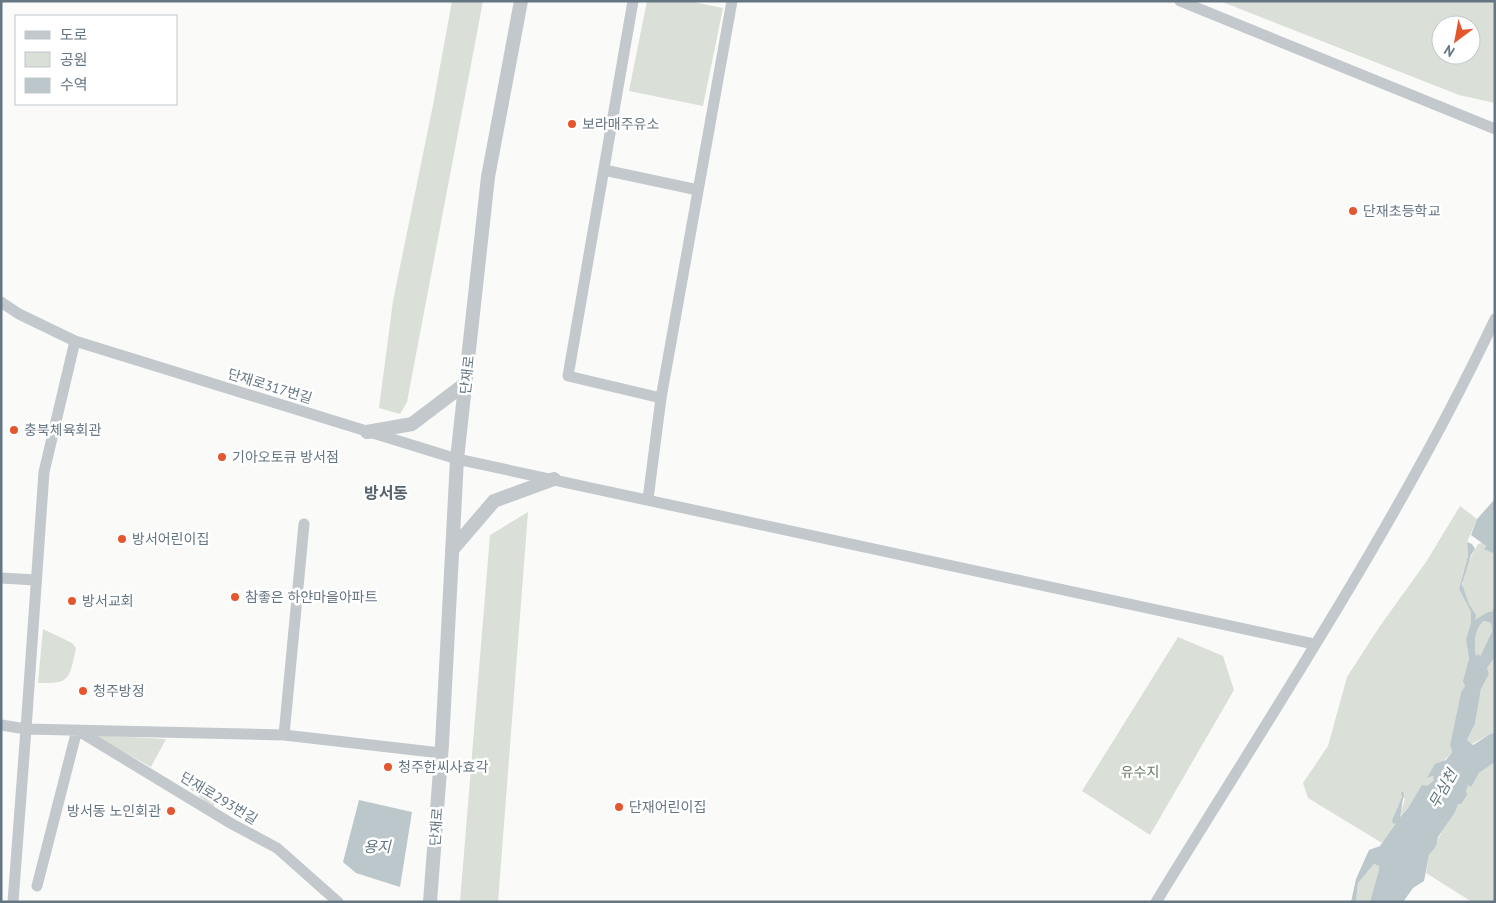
<svg xmlns="http://www.w3.org/2000/svg" width="1496" height="903" font-family="'PT Sans','Noto Sans KR',sans-serif">
	<style>
		.green { fill: #dadfd7; fill-rule: evenodd }
		.water { fill: #bbc7cb; fill-rule: evenodd }
		.lines { fill: none; stroke-linecap: round; stroke-linejoin: round }
		.minor { stroke: #c3c8cc; stroke-width: 11 }
		.tertiary { stroke: #c3c8cc; stroke-width: 14 }
		.poi-dot { fill: #e4572e; stroke: #fff; stroke-width: 2 }
		.labels { text-anchor: middle; stroke-width: 5; stroke-linejoin: round; paint-order: stroke }
		.poi-label { font-size: 14px; fill: #657683; stroke: #fff; text-anchor: start }
		.street-label { font-size: 14px; fill: #657683; stroke: #fff }
		.park-label { font-size: 14px; fill: #687a64; stroke: #fff }
		.water-label { font-size: 15px; font-style: italic; fill: #60757c; stroke: #fff }
		.quarter-label { font-size: 16px; font-weight: bold; fill: #57646e; stroke: #fff }
	</style>
	<rect width="100%" height="100%" fill="#fafaf8"/>
	<!-- green -->
	<path class="green" d="M452 1H483L407 402 400 414 379 408 393 301 433 105Z
		M647 1H689L723 8 703 106 629 91Z
		M1220 1H1491L1495 3V103L1459 95ZM1441 25H1471V55H1441Z
		M1460 506 1477 519 1467 542 1468 556 1459 589 1471 612V629L1466 641 1469 659 1465 686 1461 692 1450 745 1452 752 1428 778 1434 776V780L1427 786H1422L1408 808 1399 817 1405 799 1402 797 1392 820 1396 823 1382 843 1308 798 1303 783 1328 746 1347 677 1380 626 1426 562Z
		M528 512 498 902H460L490 535Z
		M1482 543 1486 546 1484 548 1495 554V607L1491 612H1488L1475 621C1474 609 1467 603 1464 592 1459 576 1471 557 1478 544Z
		M1484 621 1491 623 1492 630 1480 658 1476 656C1474 645 1474 628 1484 621Z
		M43 629 72 643 76 648C69 679 71 684 38 683Z
		M1178 637 1223 656 1234 690 1150 835 1082 791Z
		M1495 657V733L1490 734 1472 744 1467 740 1475 724 1481 689 1489 674 1487 668Z
		M93 735 166 739 151 767Z
		M1495 762V902H1472L1426 873 1429 855 1468 785 1471 786 1479 773Z
		M201 782 209 783 215 789 214 809 190 789Z
		M1374 864 1379 866V870L1372 899 1370 902H1356L1358 883Z"/>
	<!-- water -->
	<path class="water" d="M1495 499V554L1484 549 1486 546 1471 535 1477 519Z
		M1467 542 1472 544 1475 549 1471 555 1462 584 1469 604 1476 615 1475 620 1488 612H1491L1495 607V657L1487 668 1489 674 1481 689 1475 724 1467 740 1473 745 1490 734 1495 733V762L1479 773 1471 787 1468 785 1466 791 1467 795 1461 804H1458L1455 812 1438 837 1436 846 1429 855 1424 881 1413 888 1403 902H1370L1379 870V866L1374 864 1358 883 1356 902H1351L1356 879 1369 850 1380 846 1396 823 1393 824 1392 820 1402 797 1401 792 1404 793 1400 817 1408 808 1422 785 1427 786 1434 780 1433 776 1427 778 1435 764 1446 760 1452 752 1450 745 1461 692 1465 686 1463 681 1469 659 1466 640 1471 623V612L1459 589 1468 556ZM1484 621 1491 623 1492 631 1480 657 1479 654 1476 656C1474 645 1474 628 1484 621Z
		M359 800 412 812 400 887 356 873 343 862Z"/>
	<g class="lines">
		<!-- minor -->
		<path class="minor" d="M633 1 568 376 661 398
			M1180 1 1495 129
			M604 170 698 190
			M1 302 19 314 75 341 457 459 1314 644
			M75 341 44 472 26 729 284 735 441 753
			M648 499 661 398 732 1
			M1 578 36 580
			M1 725 26 729 13 902
			M284 735 304 524
			M37 886 77 730 232 824 277 848 338 902
			M1156 902C1273 711 1399 522 1495 319"/>
		<!-- tertiary -->
		<path class="tertiary" d="M367 432 412 424 466 383
			M452 550 494 501 554 479
			M430 902 442 744 457 459 488 177 521 1"/>
	</g>
	<!-- markers -->
	<g class="poi-dot">
		<circle cx="572" cy="124" r="5"/>
		<circle cx="1353" cy="211" r="5"/>
		<circle cx="14" cy="430" r="5"/>
		<circle cx="222" cy="457" r="5"/>
		<circle cx="122" cy="539" r="5"/>
		<circle cx="235" cy="597" r="5"/>
		<circle cx="72" cy="601" r="5"/>
		<circle cx="83" cy="691" r="5"/>
		<circle cx="388" cy="767" r="5"/>
		<circle cx="619" cy="807" r="5"/>
		<circle cx="171" cy="811" r="5"/>
	</g>
	<g class="labels">
		<!-- poi labels -->
		<g class="poi-label">
			<text x="582" y="129">보라매주유소</text>
			<text x="1363" y="216">단재초등학교</text>
			<text x="24" y="435">충북체육회관</text>
			<text x="232" y="462">기아오토큐 방서점</text>
			<text x="132" y="544">방서어린이집</text>
			<text x="245" y="602">참좋은 하얀마을아파트</text>
			<text x="82" y="606">방서교회</text>
			<text x="93" y="696">청주방정</text>
			<text x="398" y="772">청주한씨사효각</text>
			<text x="629" y="812">단재어린이집</text>
			<text x="161" y="816" text-anchor="end">방서동 노인회관</text>
		</g>
		<!-- street labels -->
		<g class="street-label">
			<text transform="translate(467 375) rotate(-84)" y="5">단재로</text>
			<text transform="translate(270 386) rotate(17)" y="5">단재로317번길</text>
			<text transform="translate(219 798) rotate(31)" y="5">단재로293번길</text>
			<text transform="translate(436 827) rotate(-86)" y="5">단재로</text>
		</g>
		<!-- park labels -->
		<g class="park-label">
			<text x="1140" y="777">유수지</text>
		</g>
		<!-- water labels -->
		<g class="water-label">
			<text transform="translate(1443 789) rotate(-61)" y="5">무심천</text>
			<text x="377" y="852">용지</text>
		</g>
		<!-- quarter labels -->
		<g class="quarter-label">
			<text x="386" y="499">방서동</text>
		</g>
	</g>
	<!-- border -->
	<rect width="1496" height="903" fill="none" stroke="#657683" stroke-width="5"/>
	<!-- legend -->
	<rect x="15" y="15" width="162" height="90" fill="#ffffff" stroke="#c1c8cd"/>
	<rect x="25" y="31" width="25" height="8" fill="#c3c8cc" stroke="#c1c8cd"/>
	<text x="60" y="40" font-size="15" fill="#657683">도로</text>
	<rect x="25" y="52" width="25" height="15" fill="#dadfd7" stroke="#c1c8cd"/>
	<text x="60" y="65" font-size="15" fill="#657683">공원</text>
	<rect x="25" y="78" width="25" height="15" fill="#bbc7cb" stroke="#c1c8cd"/>
	<text x="60" y="90" font-size="15" fill="#657683">수역</text>
	<!-- north arrow -->
	<g transform="translate(1456 40) rotate(212)"><circle r="24" fill="#ffffff" stroke="#c1c8cd"/>
	<path d="M0-4L9 19L0 12L-9 19Z" fill="#e4572e"/>
	<text y="-8" font-size="14" font-weight="bold" text-anchor="middle" fill="#657683">N</text>
	</g>
</svg>
